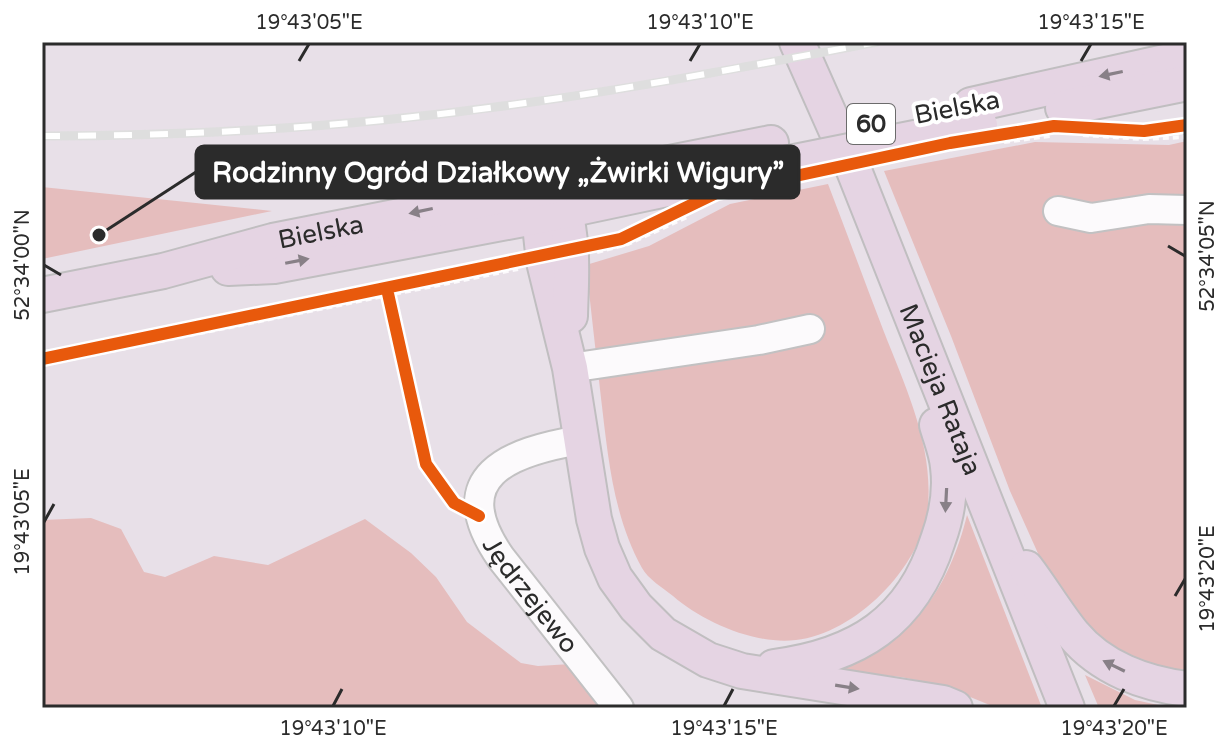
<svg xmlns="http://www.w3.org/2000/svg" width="1229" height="750" font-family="'Varela Round',sans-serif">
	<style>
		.green { fill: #e5bdbd }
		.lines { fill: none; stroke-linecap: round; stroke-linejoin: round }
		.minor-casing { stroke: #c2c1c2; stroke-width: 32 }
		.major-casing { stroke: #c0bec0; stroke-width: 38 }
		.path { stroke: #fcfafc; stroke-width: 4; stroke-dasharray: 6 4; stroke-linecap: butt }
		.minor { stroke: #fcfafc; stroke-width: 28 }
		.major { stroke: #e5d4e3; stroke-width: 34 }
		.rail-casing { stroke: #dedede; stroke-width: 9 }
		.rail { stroke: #fff; stroke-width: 6; stroke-dasharray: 18; stroke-linecap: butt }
		.major-bridge-casing { stroke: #c0bec0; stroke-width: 38; stroke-linecap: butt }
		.major-bridge { stroke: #e5d4e3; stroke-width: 34 }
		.cycleway-casing { stroke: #fff; stroke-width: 17 }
		.cycleway { stroke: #e8590c; stroke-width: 12 }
		.oneway { fill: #888087 }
		.ticks { fill: none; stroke: #2b2b2b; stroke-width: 3 }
		.labels { text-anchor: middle; stroke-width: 8; stroke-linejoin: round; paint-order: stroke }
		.shield { fill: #fff; stroke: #6b6b6b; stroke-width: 2 }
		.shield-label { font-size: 24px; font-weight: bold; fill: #2b2b2b }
		.street-label { font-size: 26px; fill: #2b2b2b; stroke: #fff }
		.leader { fill: none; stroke: #2b2b2b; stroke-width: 3 }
		.callout-dot { fill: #2b2b2b; stroke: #fff; stroke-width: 3 }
		.callout { fill: #2b2b2b; stroke: #2b2b2b; stroke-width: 3 }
		.callout-label { font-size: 28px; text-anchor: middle; font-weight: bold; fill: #fff }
		.neatline { fill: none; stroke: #2b2b2b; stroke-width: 3 }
		.ticks-label { font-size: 20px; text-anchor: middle; fill: #2b2b2b }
	</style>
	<rect width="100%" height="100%" fill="#e8e0e8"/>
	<!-- green -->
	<path class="green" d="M1187 141V680L1098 643 1045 569 1010 491 951 336 884 171 1035 142 1169 145Z
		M828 184C847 233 865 283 884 332 906 388 933 445 928 506 923 566 855 634 796 640 755 645 703 622 673 596 663 588 648 579 642 568 613 516 608 456 601 398 596 354 591 310 586 265L649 246 730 204Z
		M42 187 272 211 42 259Z
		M967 515 1042 708H997L941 685 901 677 844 671 839 666C912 646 950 585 967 515Z
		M91 518 121 529 144 572 165 577 214 556 268 565 365 519 411 553 436 577 467 622 521 663 538 666 571 664 605 708H42V520Z
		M1085 675 1135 700 1172 708H1099Z"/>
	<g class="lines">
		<defs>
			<g id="minor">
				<path d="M1058 211 1091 218 1149 209 1187 210"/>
				<path d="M570 368 759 340 810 329"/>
				<path id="s1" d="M580 440C509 452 444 476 501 558L619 708"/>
			</g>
			<g id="major">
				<path id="s2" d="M797 42 853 168 1067 708"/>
				<path d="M971 105 1187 57"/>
				<path d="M1063 108 1187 83"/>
				<path d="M552 184 539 216 544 262 570 368 594 519 602 548 615 578 636 607 663 634 708 660 742 671 943 703 955 708"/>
				<path d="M556 191C576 229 571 274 570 316"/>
				<path d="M228 268 274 266 539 216 775 166"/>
				<path id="s3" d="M42 295 163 271 273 241 771 143"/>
				<path d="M1026 568C1042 589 1056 613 1073 634 1101 668 1145 684 1187 689"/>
				<path d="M774 667C857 656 912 622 938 540 946 518 951 491 948 467 947 453 941 439 937 425"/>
			</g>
		</defs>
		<!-- minor casing -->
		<use href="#minor" class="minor-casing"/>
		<!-- major casing -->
		<use href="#major" class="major-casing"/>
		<!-- path -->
		<path class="path" d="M1083 135 1142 139 1187 137
			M1004 142 1050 136
			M597 252 628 244 689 216
			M42 365 518 269"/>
		<!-- minor -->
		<use href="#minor" class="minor"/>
		<!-- major -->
		<use href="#major" class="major"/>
		<defs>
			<path id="rail" d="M42 136C203 136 365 126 525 103 643 87 760 64 877 42"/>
		</defs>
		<!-- rail casing -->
		<use href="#rail" class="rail-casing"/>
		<!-- rail -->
		<use href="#rail" class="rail"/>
		<defs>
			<path id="major-bridge" d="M775 166 980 125"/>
		</defs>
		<!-- major-bridge casing -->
		<use href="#major-bridge" class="major-bridge-casing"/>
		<!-- major-bridge -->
		<use href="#major-bridge" class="major-bridge"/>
		<defs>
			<path id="cycleway" d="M387 289 426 464 454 503 479 516
				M42 359 621 239 716 193 950 143 1054 126 1144 131 1187 125"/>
		</defs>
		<!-- cycleway casing -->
		<use href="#cycleway" class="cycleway-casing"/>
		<!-- cycleway -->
		<use href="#cycleway" class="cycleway"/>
	</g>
	<!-- one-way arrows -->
	<defs><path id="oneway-solid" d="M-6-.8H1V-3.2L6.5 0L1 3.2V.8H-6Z" transform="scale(2)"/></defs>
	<g class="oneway">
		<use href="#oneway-solid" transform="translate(1111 74) rotate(168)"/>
		<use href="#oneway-solid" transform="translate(421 211) rotate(168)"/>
		<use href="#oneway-solid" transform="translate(297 261) rotate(-11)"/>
		<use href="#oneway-solid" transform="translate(946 500) rotate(93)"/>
		<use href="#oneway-solid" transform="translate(1114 666) rotate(-154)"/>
		<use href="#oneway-solid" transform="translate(847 687) rotate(9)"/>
	</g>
	<!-- ticks -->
	<path class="ticks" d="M299 61 309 44M690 61 700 44M1081 61 1091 44M1168 246 1185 256M44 265 61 275M44 522 54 504M1175 596 1185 579M333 706 342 689M724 706 733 689M1114 706 1124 689"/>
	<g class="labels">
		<!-- shield labels -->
		<rect class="shield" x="847" y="104" width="48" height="40" rx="6"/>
		<g class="shield-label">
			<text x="871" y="132">60</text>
		</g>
		<!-- street labels -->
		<g class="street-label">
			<text transform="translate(957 107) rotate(-11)" y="9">Bielska</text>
			<text dy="9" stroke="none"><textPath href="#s3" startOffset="286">Bielska</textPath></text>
			<text dy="9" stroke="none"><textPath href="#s2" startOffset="376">Macieja Rataja</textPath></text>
			<text dy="9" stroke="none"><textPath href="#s1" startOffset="236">Jędrzejewo</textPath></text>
		</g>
	</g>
	<!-- callouts -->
	<path class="leader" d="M99 235L196 172"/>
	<circle class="callout-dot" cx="99" cy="235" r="8"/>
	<rect class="callout" x="196" y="146" width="603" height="52" rx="8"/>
	<g class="callout-label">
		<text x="498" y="182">Rodzinny Ogród Działkowy „Żwirki Wigury”</text>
	</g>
	<!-- border -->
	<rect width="1229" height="750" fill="none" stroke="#ffffff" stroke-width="88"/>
	<rect x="44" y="44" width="1141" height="662" class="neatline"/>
	<g class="ticks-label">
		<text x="309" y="29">19°43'05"E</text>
		<text x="700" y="29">19°43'10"E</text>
		<text x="1091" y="29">19°43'15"E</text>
		<text transform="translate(1207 256) rotate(-90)" y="7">52°34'05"N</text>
		<text transform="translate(22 265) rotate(-90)" y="7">52°34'00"N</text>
		<text transform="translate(22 522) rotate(-90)" y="7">19°43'05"E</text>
		<text transform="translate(1207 579) rotate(-90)" y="7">19°43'20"E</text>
		<text x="333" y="735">19°43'10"E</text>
		<text x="724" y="735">19°43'15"E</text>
		<text x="1114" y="735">19°43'20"E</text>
	</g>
</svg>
